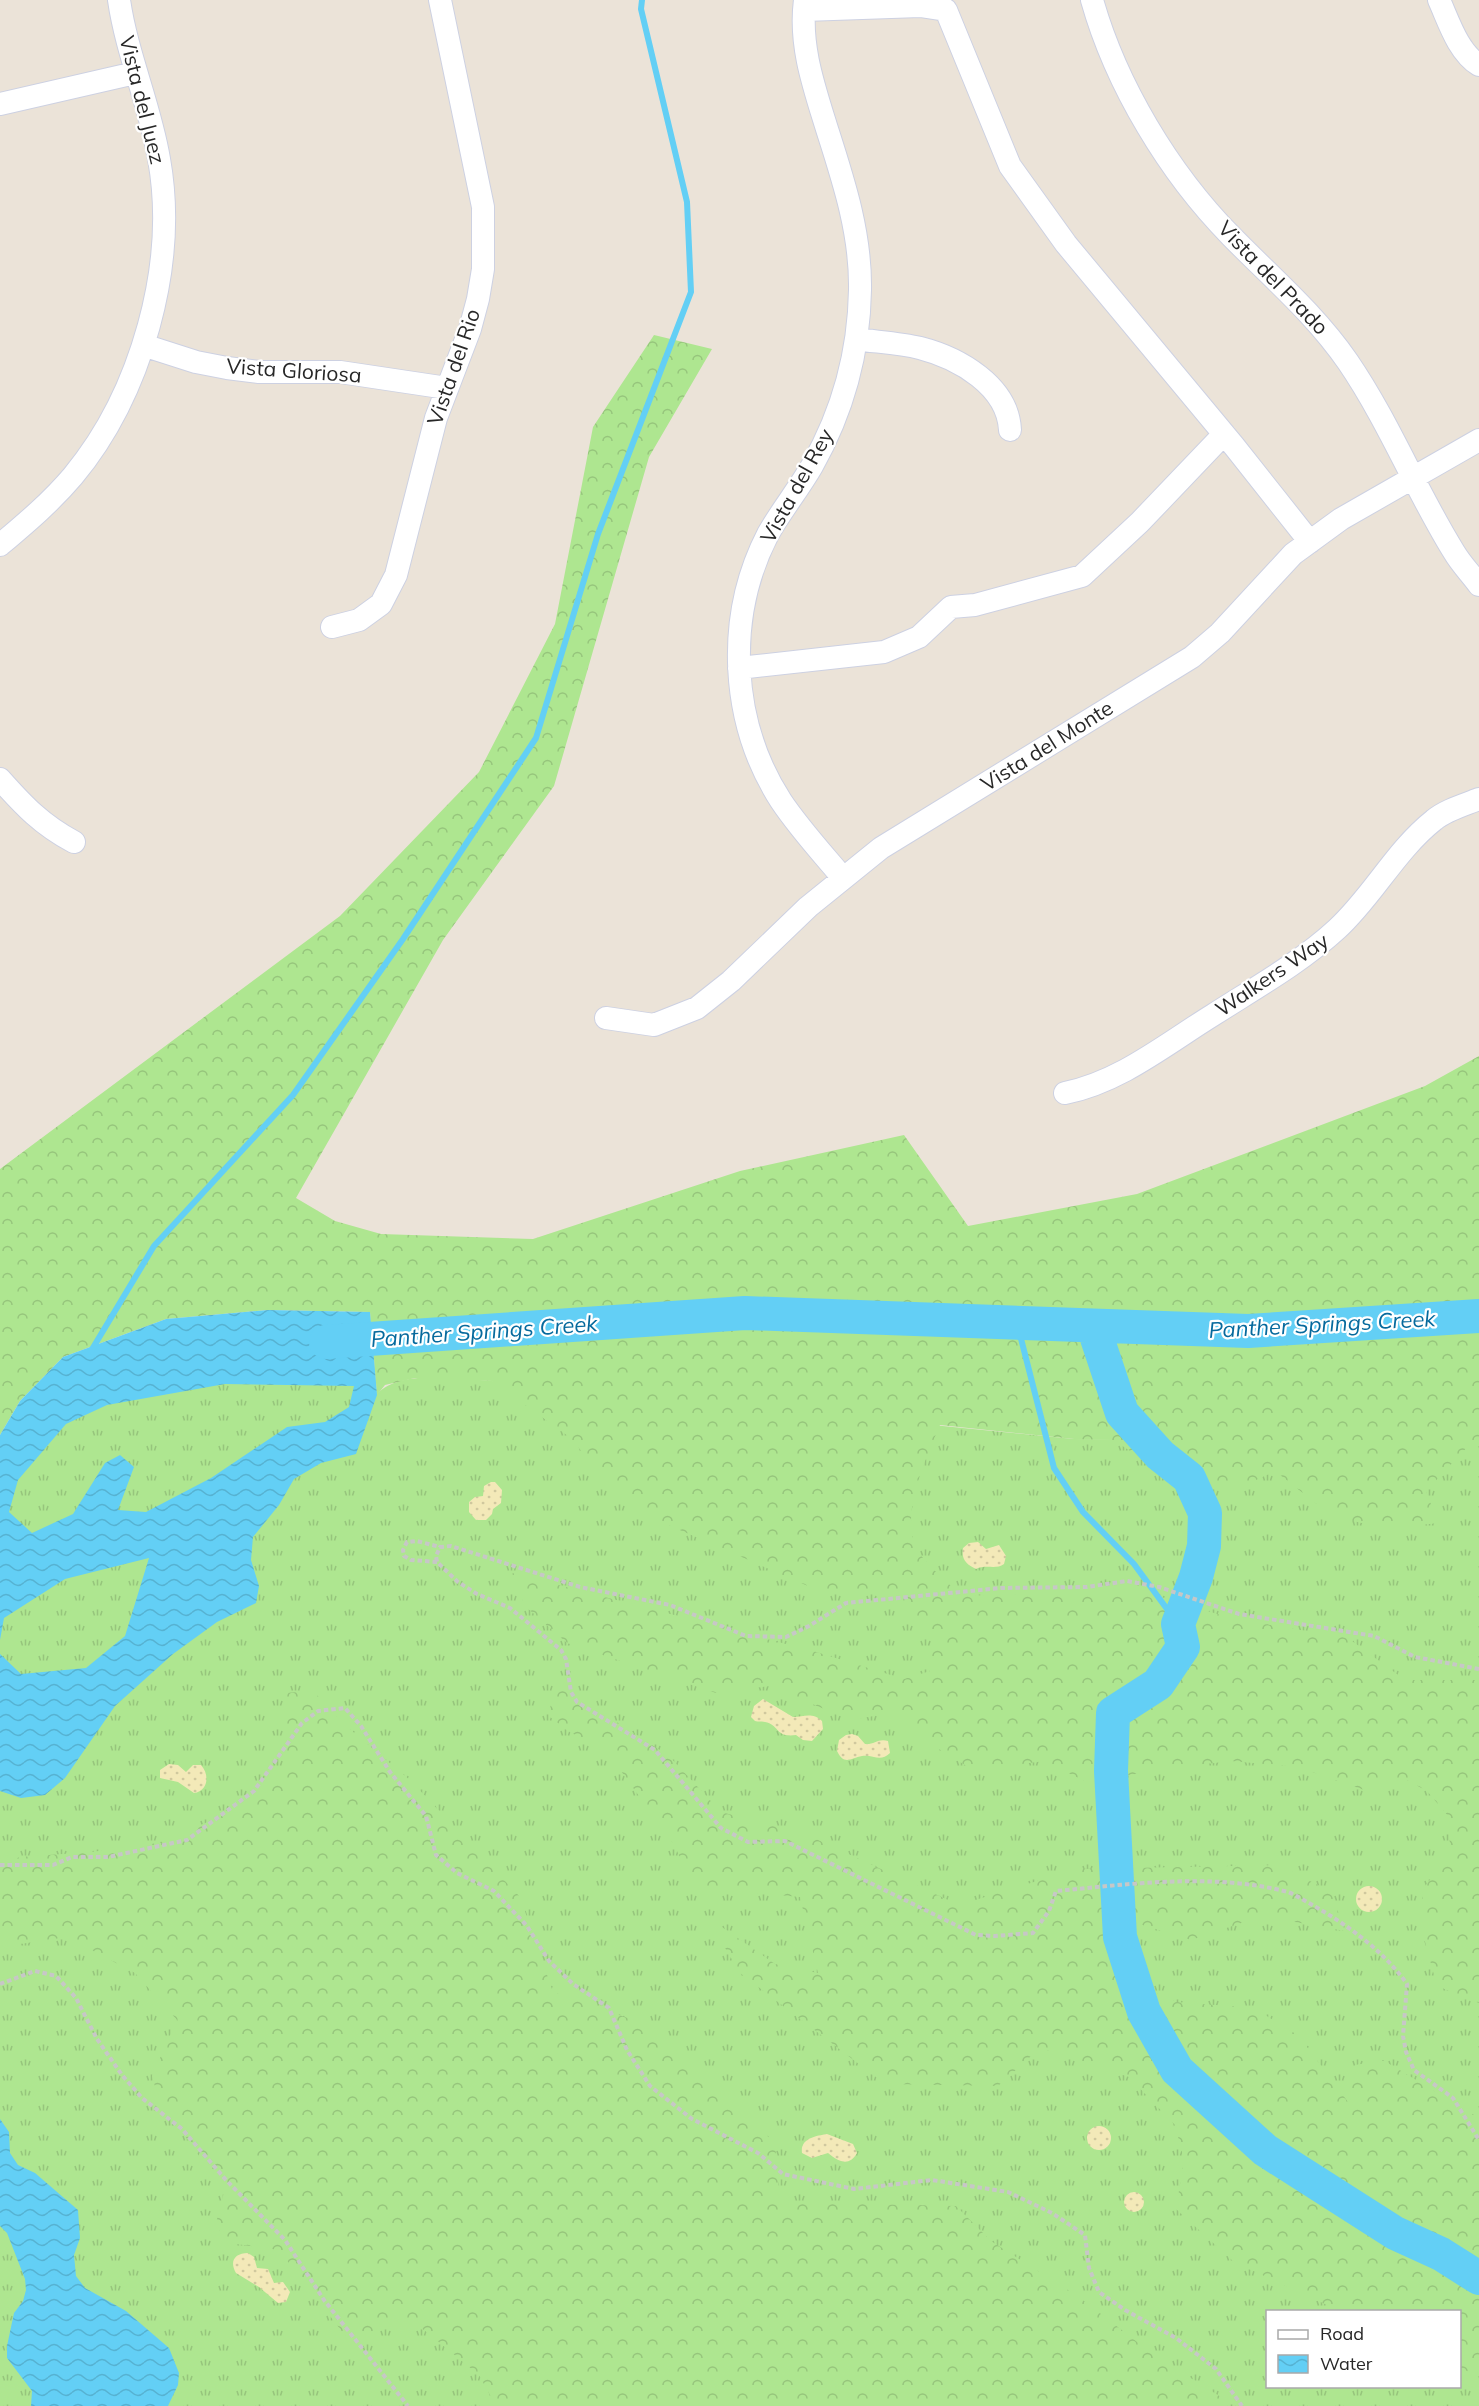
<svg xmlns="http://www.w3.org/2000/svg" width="1479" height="2406" font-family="Mulish,sans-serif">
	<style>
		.grass { fill: url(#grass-tufts); fill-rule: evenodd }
		.forest { fill: url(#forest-crowns) }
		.sand { fill: url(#sand-dots) }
		.water { fill: url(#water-waves); fill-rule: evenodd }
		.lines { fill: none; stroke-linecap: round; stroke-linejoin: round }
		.stream { stroke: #63cff5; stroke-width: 6 }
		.river { stroke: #63cff5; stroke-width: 34 }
		.minor-casing { stroke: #cdd1e2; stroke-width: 24 }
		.path { stroke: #c7c7c7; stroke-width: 4; stroke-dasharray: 4.5 3; stroke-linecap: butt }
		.minor { stroke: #fff; stroke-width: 22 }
		.labels { text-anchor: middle; stroke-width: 4.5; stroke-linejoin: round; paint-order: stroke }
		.street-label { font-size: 21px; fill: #272727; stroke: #fff }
		.water-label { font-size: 22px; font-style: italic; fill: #066a9d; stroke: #fff }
	</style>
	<defs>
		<pattern id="grass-tufts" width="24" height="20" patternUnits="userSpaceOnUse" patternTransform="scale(1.5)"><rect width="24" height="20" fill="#aee690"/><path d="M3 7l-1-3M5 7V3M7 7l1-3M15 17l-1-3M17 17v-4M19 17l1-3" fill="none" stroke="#96c57c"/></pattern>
		<pattern id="forest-crowns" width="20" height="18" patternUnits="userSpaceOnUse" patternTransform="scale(1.5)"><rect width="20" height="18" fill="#aee690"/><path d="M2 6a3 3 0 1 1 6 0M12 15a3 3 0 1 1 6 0" fill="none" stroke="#96c57c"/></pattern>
		<pattern id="sand-dots" width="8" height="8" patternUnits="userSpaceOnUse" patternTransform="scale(1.5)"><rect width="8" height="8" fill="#f3e9b8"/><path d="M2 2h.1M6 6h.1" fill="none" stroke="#d0c89e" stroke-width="1.8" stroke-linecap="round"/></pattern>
		<pattern id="water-waves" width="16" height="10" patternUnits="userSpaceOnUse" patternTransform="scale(1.5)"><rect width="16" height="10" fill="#63cff5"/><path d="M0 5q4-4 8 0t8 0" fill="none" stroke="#56b2d2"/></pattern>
	</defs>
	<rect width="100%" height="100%" fill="#ebe3d8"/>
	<!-- grass -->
	<path class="grass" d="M370 1312 377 1394C400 1369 460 1379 492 1381L1074 1439 1479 1442V2406H0V1435L344 1313ZM1268 2312H1460V2386H1268Z"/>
	<!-- forest -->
	<path class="forest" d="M654 335 712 349 649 457 554 786 443 940 296 1198 335 1221 381 1234 533 1239 740 1171 904 1135 968 1226 1137 1194 1425 1086 1479 1056V1442H1472L1426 1491 1438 1523 1387 1529 1332 1516 1275 1471 1239 1488 1185 1486 1113 1440 1074 1439 940 1425C926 1458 897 1520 919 1553 930 1568 948 1582 961 1596L1138 1590 1234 1619 1348 1638 1405 1680H1479V2003L1437 1986 1424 1938 1422 1890 1450 1854 1449 1817 1427 1791 1405 1779 1367 1791 1298 1767 1231 1761 1156 1770 1088 1783 1045 1761 973 1770 916 1735 892 1713 850 1720 770 1686 716 1693 567 1643 525 1606 512 1573 813 1651 904 1679 930 1671 932 1635 895 1589 824 1593 634 1510 568 1436 492 1381 415 1378 385 1385 377 1395 370 1312 268 1310 166 1319 63 1357 20 1401 0 1435V1169L340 916 479 772 555 624 593 427Z
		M567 1686 583 1700 669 1756 721 1812 805 1834 959 1905 1076 1869 1279 1865 1331 1892 1345 1931 1262 1916 1191 1940 1107 1914 1118 1976 1176 2002 1254 2008 1299 2036 1348 2102 1355 2065 1383 2060 1479 2118V2376L1460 2368V2312L1340 2311 1234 2262 1176 2209 1184 2160 1175 2125 1129 2077 1040 2048 998 2086 885 2084 740 1973 706 1916 775 1964 818 1973 800 1897 692 1887 675 1846 603 1746 571 1733 550 1717 551 1692Z
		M313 1691 345 1725 411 1781 520 1897 553 1992 645 2024 775 2143 780 2202 956 2206 991 2241 1079 2297 1154 2355 1221 2397 1228 2406H496L479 2375 413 2321 347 2338 279 2250 236 2244 215 2227 224 2192 158 2097 152 2076 177 2020 135 1973 67 1937 0 1947V1864L20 1857 91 1852 158 1843 250 1804 289 1768 285 1737V1693Z"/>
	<!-- sand -->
	<path class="sand" d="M491 1482H495L502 1490 501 1503 493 1509 492 1514 486 1520H476L469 1512V1502L475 1497 483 1496 484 1486Z
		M978 1542 986 1549 999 1545 1006 1556 1004 1564C996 1570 986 1564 976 1569 967 1565 961 1560 963 1548L969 1543Z
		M763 1699 793 1717C804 1717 812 1712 822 1721L823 1729 812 1741 803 1740 796 1735C775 1738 780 1725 765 1722 761 1721 758 1722 755 1721L751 1717 754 1706Z
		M852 1734 858 1736 865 1744C874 1745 878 1738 888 1741L890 1753C880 1763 873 1754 862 1756 851 1758 844 1766 837 1751L839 1740 846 1735Z
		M169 1764 178 1765 186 1772 193 1765H201C210 1775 208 1791 194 1793L178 1782 160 1778V1770Z
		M1356 1899a13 13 0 1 1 26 0a13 13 0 1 1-26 0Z
		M1087 2138a12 12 0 1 1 24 0a12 12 0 1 1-24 0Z
		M827 2134 853 2144 857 2153C849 2167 839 2162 828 2153L812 2158 802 2153C800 2138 816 2136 827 2134Z
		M1124 2202a10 10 0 1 1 20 0a10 10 0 1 1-20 0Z
		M248 2253 254 2257 257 2268 268 2269 274 2283 283 2282 290 2292 286 2302 278 2303 259 2287 236 2273C229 2261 235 2253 248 2253Z"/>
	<!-- water -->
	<path class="water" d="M268 1310 370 1312 377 1395 356 1454 321 1463 294 1479 279 1505 253 1537 251 1560 259 1586 256 1603 217 1622 173 1654 115 1706 65 1778 45 1795 21 1798 0 1791V1654L21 1674 86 1668 125 1636 149 1558 65 1579 4 1618 0 1640V1435L20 1401 63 1357 166 1319ZM225 1384 354 1386 349 1407 325 1422 287 1427 211 1478 146 1512 118 1510 134 1467 120 1455 105 1463 73 1514 32 1533 9 1512 18 1480 66 1424 107 1405Z
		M0 2119 9 2132 10 2153 18 2165 35 2173 78 2210 80 2238 74 2255 76 2276 85 2288 126 2311 169 2348 179 2373 178 2385 168 2406H31L32 2391 7 2358V2346L14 2313 23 2301 26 2290 25 2279 7 2233 0 2226Z"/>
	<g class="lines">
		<!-- stream -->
		<path class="stream" d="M1017 1323 1054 1468 1083 1512 1134 1564 1178 1624
			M91 1351 154 1246 293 1095 403 939 536 738 598 534 691 292 687 202 641 9 642 0"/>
		<!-- river -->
		<path class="river" d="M1093 1326 1122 1413 1160 1455 1189 1478 1205 1513 1204 1546 1196 1577 1178 1624 1183 1647 1158 1684 1113 1713 1111 1771 1120 1937 1144 2012 1177 2070 1265 2150 1395 2233 1441 2254 1479 2278
			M326 1342 745 1313 1248 1331 1479 1316"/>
		<defs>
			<path id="minor" d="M805 0C799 45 814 87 827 129 844 182 861 234 860 290 859 352 842 413 812 466 798 490 781 511 768 534 725 617 730 722 781 801 799 828 822 853 843 878
				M1092 0C1116 85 1169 173 1231 236 1272 278 1314 313 1348 362 1389 422 1416 491 1454 552 1461 564 1471 574 1479 585
				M1439 0C1449 22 1458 52 1479 65
				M804 10 920 6 946 10 1010 166 1066 244 1234 446 1310 542
				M0 104 135 73
				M856 339C877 342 900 343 920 348 959 358 1008 386 1010 430
				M143 345 196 362 227 368 259 372H340L447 388
				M0 545C26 523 51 502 73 476 141 394 178 265 159 159 150 105 127 55 119 0
				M332 627 359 620 381 604 396 575 436 418 470 329 478 299 483 269V207L440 0
				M739 668 884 652 919 637 951 607 975 605 1082 576 1140 522 1224 434
				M0 779C24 806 42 825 74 842
				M606 1018 654 1025 697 1008 731 981 808 907 881 848 1192 657 1220 633 1293 554 1341 519 1479 440
				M1065 1093C1120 1082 1166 1044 1213 1015 1255 988 1300 963 1337 929 1373 896 1395 851 1434 820 1446 810 1464 805 1479 799"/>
		</defs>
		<!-- minor casing -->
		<use href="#minor" class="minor-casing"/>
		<!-- path -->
		<path class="path" d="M437 1562 411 1560 404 1556 403 1550 407 1542 417 1541 440 1547
			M1479 1669 1415 1657 1374 1636 1239 1614 1159 1587 1127 1581 1087 1587 1001 1588 846 1603 809 1626 786 1637 746 1636 670 1605 580 1587 451 1546 440 1547 436 1556 437 1562 458 1582 477 1594 510 1608 561 1650 566 1659 571 1692 577 1702 655 1750 721 1828 748 1842 785 1841 976 1935 995 1936 1033 1933 1049 1911 1056 1891C1131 1884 1211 1873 1284 1891 1293 1893 1301 1899 1309 1903 1346 1924 1382 1949 1407 1984L1403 2036 1406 2052 1414 2070 1453 2098 1479 2140
			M0 1865H53L72 1857H108L187 1840 254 1791 302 1723 318 1711 345 1708 361 1726 390 1772 426 1816 436 1855 457 1873 494 1891 527 1926 549 1961 573 1984 609 2008 627 2050 650 2086 692 2119 758 2153 783 2174 854 2189 932 2180 1008 2192 1052 2213 1085 2235 1089 2268 1099 2292 1125 2310 1176 2338 1216 2369 1242 2406
			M0 1984 35 1971 56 1976 76 1998 97 2039 122 2075 142 2098 182 2129 226 2180 285 2240 324 2300 408 2406"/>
		<!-- minor -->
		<use href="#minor" class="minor"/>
	</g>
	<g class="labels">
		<!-- street labels -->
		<g class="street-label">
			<text transform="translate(142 100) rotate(76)" y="7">Vista del Juez</text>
			<text transform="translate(1273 278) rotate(46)" y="7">Vista del Prado</text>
			<text transform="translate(454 367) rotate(-71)" y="7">Vista del Rio</text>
			<text transform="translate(294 371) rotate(4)" y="7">Vista Gloriosa</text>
			<text transform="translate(797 486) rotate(-61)" y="7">Vista del Rey</text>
			<text transform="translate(1047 746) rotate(-32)" y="7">Vista del Monte</text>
			<text transform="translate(1272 975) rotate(-34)" y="7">Walkers Way</text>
		</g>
		<!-- water labels -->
		<g class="water-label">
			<text transform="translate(1322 1324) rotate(-3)" y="8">Panther Springs Creek</text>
			<text transform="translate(484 1331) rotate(-4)" y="8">Panther Springs Creek</text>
		</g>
	</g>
	<!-- legend -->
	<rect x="1266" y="2310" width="195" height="78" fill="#ffffff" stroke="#a9a9a9" stroke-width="1.5"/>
	<rect x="1278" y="2330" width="30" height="9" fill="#ffffff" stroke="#a9a9a9" stroke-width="1.5"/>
	<text x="1320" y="2340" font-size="18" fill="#272727">Road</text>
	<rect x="1278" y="2355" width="30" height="18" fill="url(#water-waves)" stroke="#a9a9a9" stroke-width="1.5"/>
	<text x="1320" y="2370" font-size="18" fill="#272727">Water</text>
</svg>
